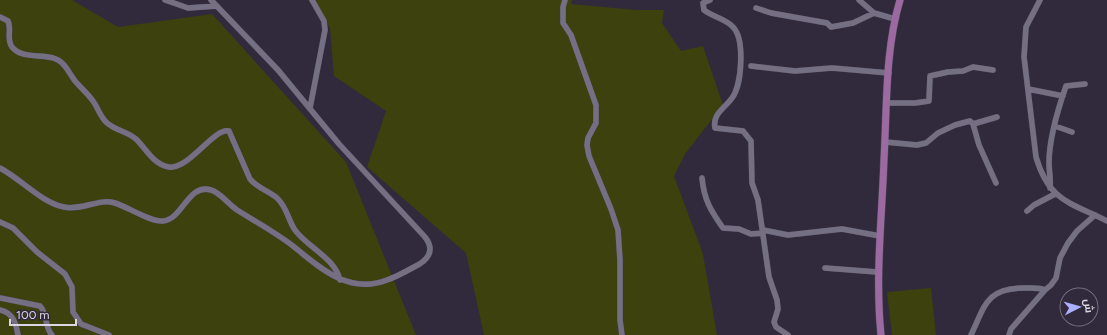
<svg xmlns="http://www.w3.org/2000/svg" width="1107" height="335" font-family="Figtree,Cairo,sans-serif">
	<style>
		.green { fill: #3d410d }
		.lines { fill: none; stroke-linecap: round; stroke-linejoin: round }
		.minor-casing { stroke: #4a4655; stroke-width: 6 }
		.major-casing { stroke: #4a4655; stroke-width: 8 }
		.minor { stroke: #756f83; stroke-width: 5.5 }
		.major { stroke: #9c69a0; stroke-width: 7 }
	</style>
	<rect width="100%" height="100%" fill="#302a3c"/>
	<!-- green -->
	<path class="green" d="M0 0H72L118 27 212 14 346 162 416 335H0Z
		M314 0H572L571 4 636 10H664L662 23 681 51 703 46 723 105 685 154 674 176 703 254 717 335H484L466 253 367 167 386 111 334 76 330 28Z
		M931 288 936 335H892L887 292Z"/>
	<g class="lines">
		<defs>
			<path id="minor" d="M165 0 188 8 217 6
				M565 0 563 7V23L571 35 596 105V123L588 138 587 145 589 156 611 209 618 230 620 260V320L622 335
				M710 0 703 3 704 10C713 17 726 19 733 27 745 39 742 85 732 98 725 108 712 114 715 128L743 131 751 141 752 183 758 200 769 277 777 300 778 309 774 322 776 327 788 335
				M859 0 874 13
				M1040 0 1026 27 1024 57 1036 157C1049 201 1069 202 1107 221
				M756 8 771 13 827 23 831 27 853 23 874 13 895 19
				M0 17 8 21C12 29 6 39 12 47 24 62 51 50 63 64 68 69 71 76 75 81 81 88 88 94 93 101 98 108 100 116 106 122 115 131 128 131 137 140 146 149 154 165 169 167 189 170 214 127 229 131L250 179C257 188 269 191 277 198 287 207 288 220 295 230 307 247 335 258 340 280
				M751 66 795 71 832 68 889 73
				M1028 89 1063 96
				M888 103H915L929 101 930 76 948 72 963 71 973 67 993 70
				M310 108 325 30 324 21 312 0
				M973 124 979 145 996 183
				M1055 126 1072 132
				M885 142 917 145 926 143 938 133 955 125 970 121 973 124 997 117
				M0 168C21 179 42 203 64 207 82 211 98 198 115 203 128 207 150 222 163 221 183 219 188 183 211 190 221 193 228 204 237 210 256 222 275 232 293 246 320 268 349 295 387 280 396 277 405 272 414 267 427 261 436 251 425 237L339 144 278 70 211 0
				M702 178C704 200 711 211 723 228L739 229 751 234 763 233
				M1050 188C1051 178 1049 172 1049 163 1049 138 1058 109 1066 86L1085 84
				M1027 211 1034 205 1055 194
				M0 222 13 228 37 252 65 274 72 287 73 312 81 324 109 335
				M763 230 788 235 842 229 880 236
				M825 268 877 272
				M0 298 40 306C48 314 44 327 52 335
				M0 310C13 313 16 323 18 335
				M971 335C985 306 986 288 1024 288 1030 288 1039 287 1045 290
				M1009 335 1011 329 1045 290 1051 285 1056 278 1060 258 1068 243 1077 231 1095 215"/>
			<path id="major" d="M881 335C875 276 882 218 884 159 887 107 885 50 900 0"/>
		</defs>
		<!-- minor casing -->
		<use href="#minor" class="minor-casing"/>
		<!-- major casing -->
		<use href="#major" class="major-casing"/>
		<!-- minor -->
		<use href="#minor" class="minor"/>
		<!-- major -->
		<use href="#major" class="major"/>
	</g>
	<!-- north arrow -->
	<g transform="translate(1079 307) rotate(84)"><circle r="19" fill="#302a3c" stroke="#746f7e"/>
	<path d="M0-3L7 15L0 10L-7 15Z" fill="#aab0fc"/>
	<text y="-6" font-size="11" font-weight="bold" text-anchor="middle" fill="#dad6e2">ش</text>
	</g>
	<!-- scale -->
	<path d="M10 319v6h66v-6" fill="none" stroke="#dad6e2" stroke-width="2"/>
	<text x="16" y="319" font-size="12" fill="#dad6e2" stroke="#302a3c" stroke-width="3" paint-order="stroke">100 m</text>
</svg>
